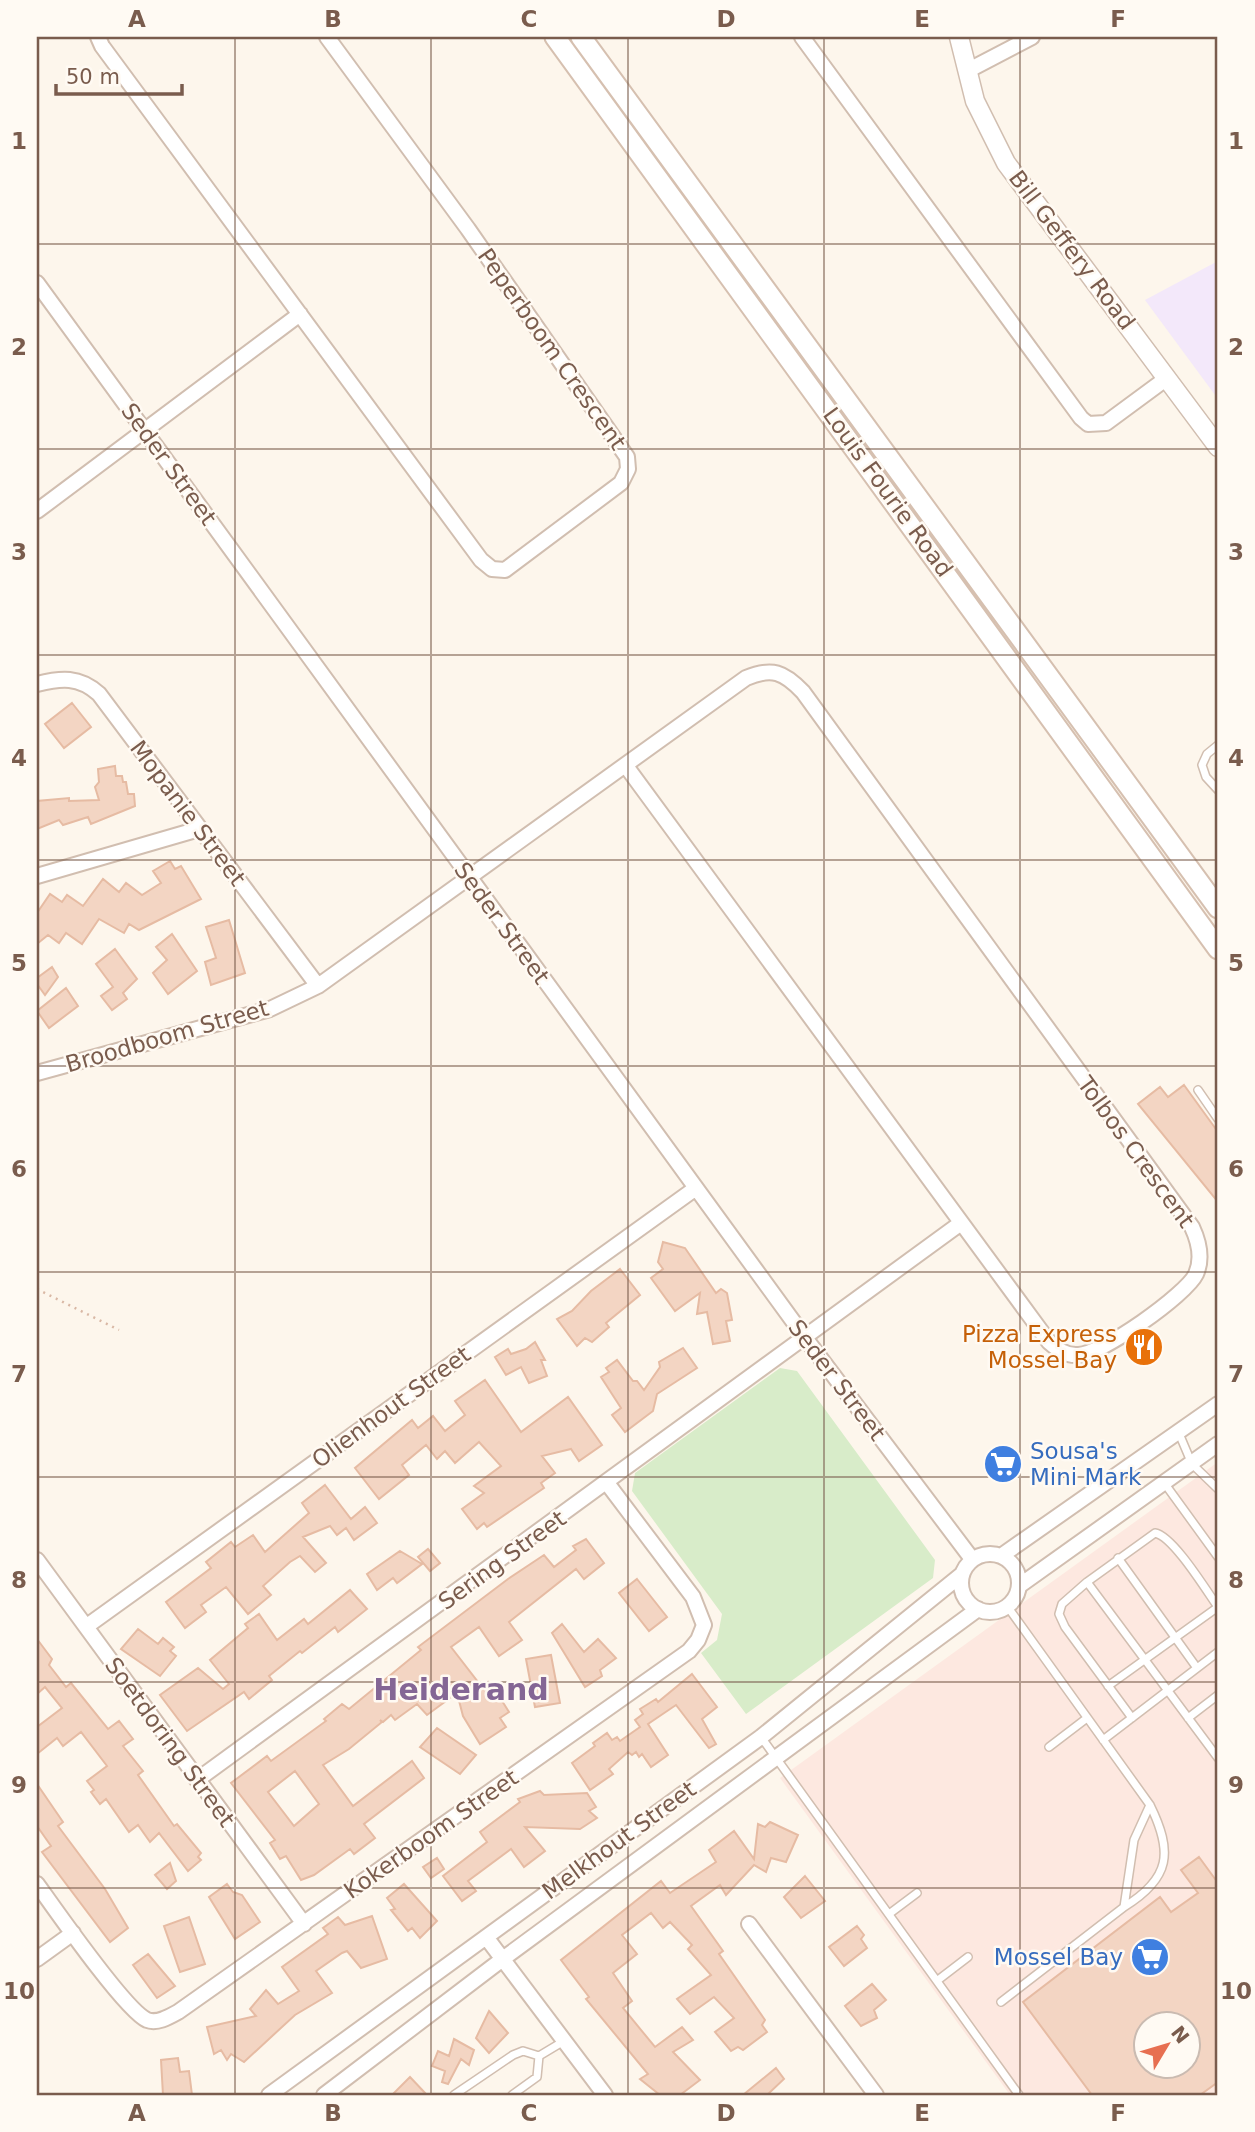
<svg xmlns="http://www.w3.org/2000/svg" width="1255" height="2132" font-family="'DejaVu Sans',sans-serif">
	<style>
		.commercial { fill: #fde8e0; fill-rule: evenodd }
		.education { fill: #f3e8fa }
		.green { fill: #d8ecc9 }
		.building { fill: #f3d5c3; stroke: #e6bba3; stroke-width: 2; fill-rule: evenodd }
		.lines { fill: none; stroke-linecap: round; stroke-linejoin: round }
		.service-casing { stroke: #d1beb0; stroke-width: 10 }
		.minor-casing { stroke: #d1beb0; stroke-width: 18 }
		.tertiary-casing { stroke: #d1beb0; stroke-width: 21 }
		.secondary-casing { stroke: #d6c0b0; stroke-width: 23 }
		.path { stroke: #d9b8a5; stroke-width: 2.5; stroke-dasharray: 2 5; stroke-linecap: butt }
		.service { stroke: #fff; stroke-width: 7 }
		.minor { stroke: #fff; stroke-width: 14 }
		.tertiary { stroke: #fff; stroke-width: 18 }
		.secondary { stroke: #fff; stroke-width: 19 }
		.grid { fill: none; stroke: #7a5c4d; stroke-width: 2; stroke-opacity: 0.55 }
		.labels { text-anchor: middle; stroke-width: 5; stroke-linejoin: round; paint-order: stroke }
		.street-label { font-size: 23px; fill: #7a5c4d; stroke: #fffaf3 }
		.food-label { font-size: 23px; fill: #c56008; stroke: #fffaf3; text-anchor: end }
		.shop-label { font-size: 23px; fill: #366cbe; stroke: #fffaf3; text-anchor: start }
		.district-label { font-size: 30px; font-weight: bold; fill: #846695; stroke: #fffaf3 }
		.neatline { fill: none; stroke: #7a5c4d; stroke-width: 2.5 }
		.grid-label { font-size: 23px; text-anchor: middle; font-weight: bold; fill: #7a5c4d }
	</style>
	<rect width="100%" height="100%" fill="#fdf6ec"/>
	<!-- commercial -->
	<path class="commercial" d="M1218 1462V2095H1010L780 1778ZM1146 2024H1188V2066H1146Z"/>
	<!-- education -->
	<path class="education" d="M1218 261V399L1145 300Z"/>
	<!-- green -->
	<path class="green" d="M780 1368 797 1371 935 1560 933 1578 746 1714 701 1653 717 1640 722 1614 632 1491 635 1473Z"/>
	<!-- building -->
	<path class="building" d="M72 703 91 727 64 748 45 724Z
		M115 766 116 776H122L123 782H126L128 794H134L135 806 91 824 88 817 63 825 59 820 37 829V801L69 798V801L99 800 95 787 99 782 98 769Z
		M170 861 175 869 181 866 201 899 139 930 129 924 124 933 99 919 82 944 66 933 59 943 48 935 37 944V913L50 894 62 902 67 895 83 906 103 879 119 892 126 883 142 895 161 883 153 871Z
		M229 920 245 973 211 985 205 962 216 958 206 927Z
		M172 934 197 971 168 994 153 973 167 960 156 947Z
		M115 949 137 979 123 993 127 999 112 1010 101 996 113 987 96 964Z
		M52 967 58 977 45 995 37 984V978Z
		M66 988 78 1006 49 1028 37 1011Z
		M1184 1085 1218 1132V1202L1138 1104 1160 1087 1168 1097Z
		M663 1242 685 1248 716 1293 721 1289 727 1293 732 1320 726 1321 730 1341 713 1344 707 1312 697 1314 700 1293 675 1311 651 1278 663 1269 658 1262Z
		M620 1269 640 1295 606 1323 609 1327 592 1342 585 1338 577 1346 557 1319 572 1311 591 1291Z
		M535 1342 545 1360H541L547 1376 529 1383 521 1367 506 1375 495 1357 508 1349 511 1354 526 1349Z
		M683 1348 697 1368 657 1394 653 1411 625 1432 612 1415 621 1408 601 1377 609 1372 606 1368 617 1360 633 1381H637L644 1390 660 1367 659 1362Z
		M485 1380 521 1432 568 1397 602 1445 579 1461 571 1449 542 1456 555 1473 541 1483 544 1488 487 1527 484 1523 477 1529 462 1509 484 1493 474 1486 501 1466 479 1442 455 1463 445 1451 437 1459 426 1445 402 1465 409 1475 379 1499 355 1468 412 1420 418 1428 433 1416 445 1431 465 1415 455 1401Z
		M325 1485 351 1519 365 1507 377 1523 354 1540 346 1528 337 1535 330 1526 303 1537 326 1563 315 1572 300 1556 290 1562 263 1586 271 1595 248 1614 226 1587 201 1605 206 1612 185 1628 166 1602 211 1568 206 1562 231 1542 235 1547 253 1535 265 1552 309 1513 302 1503Z
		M586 1539 604 1563 584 1579 576 1569 509 1622 522 1640 499 1656 479 1627 451 1647 482 1687 488 1682 504 1704 509 1712 500 1718 506 1727 480 1744 463 1716 457 1693 427 1715 417 1704 395 1720 391 1715 383 1722 380 1720 382 1722 349 1749 323 1765 353 1806 412 1761 424 1778 364 1824 375 1838 354 1854 350 1849 314 1875 301 1880 286 1856 280 1859 270 1843 275 1840 231 1783 267 1756 271 1761 326 1721 324 1719 342 1704 349 1709 421 1650 418 1647 508 1579 544 1555 554 1567 576 1550 573 1546ZM295 1771 319 1804 294 1826 268 1792Z
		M428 1549 440 1563 430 1571 418 1557Z
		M400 1551 422 1564 397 1583 393 1578 377 1590 367 1574Z
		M637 1579 667 1617 649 1631 619 1593Z
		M350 1590 367 1609 338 1632 335 1627 302 1653 300 1651 269 1676 272 1680 249 1699 244 1692 187 1731 160 1695 198 1668 223 1689 229 1684 210 1660 248 1628 245 1624 259 1614 277 1640 304 1619 308 1624Z
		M562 1624 584 1652 598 1639 616 1658 600 1670 602 1676 585 1687 552 1633Z
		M138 1629 158 1644 163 1638 174 1647 170 1651 176 1656 160 1676 121 1649Z
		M37 1639 52 1659 49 1665 66 1687 71 1683 108 1729 119 1721 133 1739 123 1746 143 1771 138 1775 174 1826 177 1824 201 1853 198 1857 201 1860 188 1871 159 1833 150 1842 138 1825 129 1832 106 1799 100 1804 91 1792 94 1790 87 1781 107 1766 81 1732 63 1746 57 1738 37 1754V1727L62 1708 45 1687 37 1694Z
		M551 1655 560 1703 535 1707 526 1659Z
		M692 1674 717 1707 702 1719 716 1744 709 1748 676 1705 648 1724 668 1755 651 1767 642 1754 639 1757 636 1752 632 1755 628 1752 609 1769 613 1774 590 1790 572 1763 595 1746 593 1743 607 1733 612 1740 617 1737 620 1741 640 1727 635 1720 643 1714 640 1709 656 1699 658 1702Z
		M437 1728 476 1755 460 1774 420 1747Z
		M37 1784 63 1822 58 1826 105 1889 128 1928 110 1942 42 1852 51 1846 37 1826Z
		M540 1791 544 1795 587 1793 596 1807 589 1811 597 1818 580 1829 525 1827 545 1851 524 1867 511 1849 468 1881 476 1891 462 1901 443 1876 487 1842 480 1832 520 1802 518 1799Z
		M770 1822 798 1835 786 1862 771 1858 766 1872 754 1865 726 1895 720 1885 691 1906 723 1951 719 1954 765 2020 762 2025 767 2032 743 2050 738 2047 731 2051 715 2032 734 2018 714 1997 690 2014 677 1999 711 1975 688 1949 692 1945 670 1922 663 1928 651 1913 622 1935 637 1954 613 1973 632 2001 623 2008 655 2047 682 2027 693 2040 673 2052 700 2080 680 2095H660L640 2079 648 2074 586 1999 589 1997 561 1960 661 1881 670 1893 716 1862 709 1850 734 1831 754 1859 758 1824 765 1827Z
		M1199 1857 1218 1883V2082L1200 2095H1092L1023 2002 1160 1897 1171 1912 1198 1893 1181 1870ZM1146 2024H1188V2066H1146Z
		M437 1858 444 1869 431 1878 423 1867Z
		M170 1863 176 1881 167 1889 155 1875Z
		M805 1876 825 1901 801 1918 784 1897Z
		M227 1884 233 1892 242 1895 260 1922 235 1939 209 1897Z
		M404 1884 437 1921 420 1938 412 1928 408 1931 391 1910 395 1909 387 1898Z
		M372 1916 387 1959 361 1968 347 1951 342 1953 316 1971 332 1993 295 2015 244 2062 231 2054 227 2060 221 2050 214 2054 207 2027 256 2016 250 2009 266 1990 278 2004 299 1991 282 1967 328 1934 323 1928 338 1917 345 1925Z
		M189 1917 205 1964 180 1972 164 1926Z
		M857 1926 864 1935 861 1939 867 1948 844 1966 829 1947Z
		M148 1954 175 1986 157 1998 133 1965Z
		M872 1984 886 2000 874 2010 877 2018 861 2026 845 2006Z
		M489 2011 508 2033 489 2053 476 2038Z
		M454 2039 474 2050 469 2065 461 2059 448 2084 442 2082 445 2071 432 2066 438 2051 449 2056Z
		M178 2058 180 2072 189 2071 192 2095H163L161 2060Z
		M776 2068 784 2079 767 2095H743Z
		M410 2077 427 2095H392Z"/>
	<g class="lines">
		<defs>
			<path id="service" d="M1218 745 1207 754 1202 765 1206 777 1218 790
				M1198 1090 1218 1119
				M1178 1431 1192 1464 1218 1489
				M1165 1484 1218 1557
				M1118 1558 1197 1668
				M1087 1582 1218 1758
				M1007 1606 1150 1805C1173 1852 1171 1878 1124 1907
				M1108 1686 1218 1607
				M1132 1718 1065 1627 1059 1614 1062 1604 1087 1582 1155 1533C1173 1536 1206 1590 1218 1607
				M1188 1718 1218 1695
				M761 1737 1019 2095
				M1103 1740 1218 1652
				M1049 1747 1087 1718
				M889 1914 917 1893
				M938 1980 968 1957
				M1001 2002 1124 1907 1134 1840 1150 1805
				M539 2056 564 2041
				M454 2095 513 2055 523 2051 539 2056
				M512 2095 537 2077 539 2056"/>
			<path id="minor" d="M98 37 102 46 481 560 492 569 505 570 621 483 628 469 627 457 468 229 327 37
				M802 37 1081 418 1088 424 1106 423 1167 378
				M967 71 1032 37
				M37 283 806 1339 972 1559
				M37 511 300 314
				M37 684C61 678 79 676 99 694L318 986
				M37 876 199 829
				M37 1073 270 1009 318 986 746 678C772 667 784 672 803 692L1192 1227C1199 1242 1203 1258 1196 1274 1186 1295 1101 1355 1078 1355 1066 1356 1057 1349 1049 1342L626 766
				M961 1583a29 29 0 1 1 58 0a29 29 0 1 1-58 0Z
				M1001 1556 1218 1404
				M37 1560 304 1924
				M1019 1586 1218 1444
				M87 1626 696 1188
				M197 1780 961 1223
				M37 1884C55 1909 125 2010 147 2020 157 2024 169 2017 178 2012L689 1651 698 1640 704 1625 693 1597 607 1483
				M749 1924 876 2095
				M486 1937 605 2095
				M37 1959 73 1933
				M269 2095 761 1737 961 1575
				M324 2095 504 1958 978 1609"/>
			<path id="tertiary" d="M959 37 975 101 1006 163 1218 447"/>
			<path id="secondary" d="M555 37 1218 949
				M581 37 1218 908"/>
		</defs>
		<!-- service casing -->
		<use href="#service" class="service-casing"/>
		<!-- minor casing -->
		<use href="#minor" class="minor-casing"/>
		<!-- tertiary casing -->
		<use href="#tertiary" class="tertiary-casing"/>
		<!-- secondary casing -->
		<use href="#secondary" class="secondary-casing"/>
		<!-- path -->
		<path class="path" d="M37 1289 119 1330"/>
		<!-- service -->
		<use href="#service" class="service"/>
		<!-- minor -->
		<use href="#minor" class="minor"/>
		<!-- tertiary -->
		<use href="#tertiary" class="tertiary"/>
		<!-- secondary -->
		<use href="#secondary" class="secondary"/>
	</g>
	<!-- grid -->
	<path class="grid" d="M235 37V2095M431 37V2095M628 37V2095M824 37V2095M1020 37V2095M37 244H1218M37 449H1218M37 655H1218M37 860H1218M37 1066H1218M37 1272H1218M37 1477H1218M37 1682H1218M37 1888H1218"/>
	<!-- icons -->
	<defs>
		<symbol id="restaurant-disc" viewBox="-11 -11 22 22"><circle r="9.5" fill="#e8710a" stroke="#fffaf3"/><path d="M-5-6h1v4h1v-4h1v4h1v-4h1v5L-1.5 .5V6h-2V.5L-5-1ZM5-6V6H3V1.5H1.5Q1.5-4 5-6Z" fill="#fff"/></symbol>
		<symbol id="supermarket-disc" viewBox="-11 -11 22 22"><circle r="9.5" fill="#3f7fe0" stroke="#fffaf3"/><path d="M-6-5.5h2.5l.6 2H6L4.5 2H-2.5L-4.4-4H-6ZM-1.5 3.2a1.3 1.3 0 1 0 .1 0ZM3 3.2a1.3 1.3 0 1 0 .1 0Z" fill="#fff"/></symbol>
	</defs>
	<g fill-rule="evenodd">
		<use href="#restaurant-disc" x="1122" y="1325" width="44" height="44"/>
		<use href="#supermarket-disc" x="981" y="1442" width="44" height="44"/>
		<use href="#supermarket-disc" x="1128" y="1935" width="44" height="44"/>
	</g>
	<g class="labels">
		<!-- street labels -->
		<g class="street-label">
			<text transform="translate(1072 250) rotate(53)" y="8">Bill Geffery Road</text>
			<text transform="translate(552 349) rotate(55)" y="8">Peperboom Crescent</text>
			<text transform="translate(169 464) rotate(54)" y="8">Seder Street</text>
			<text transform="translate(888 492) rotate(54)" y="8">Louis Fourie Road</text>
			<text transform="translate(188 813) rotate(53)" y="8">Mopanie Street</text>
			<text transform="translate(502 923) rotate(54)" y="8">Seder Street</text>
			<text transform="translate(167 1036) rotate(-16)" y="8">Broodboom Street</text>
			<text transform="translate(1136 1152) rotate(54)" y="8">Tolbos Crescent</text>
			<text transform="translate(837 1380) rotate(53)" y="8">Seder Street</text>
			<text transform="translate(391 1407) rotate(-36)" y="8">Olienhout Street</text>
			<text transform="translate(502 1560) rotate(-36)" y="8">Sering Street</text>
			<text transform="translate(170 1742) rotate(54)" y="8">Soetdoring Street</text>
			<text transform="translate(431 1834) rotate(-35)" y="8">Kokerboom Street</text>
			<text transform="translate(619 1840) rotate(-36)" y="8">Melkhout Street</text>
		</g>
		<!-- food labels -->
		<g class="food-label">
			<text x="1117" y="1342">Pizza Express<tspan x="1117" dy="26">Mossel Bay</tspan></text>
		</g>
		<!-- shop labels -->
		<g class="shop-label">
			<text x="1030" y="1459">Sousa's<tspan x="1030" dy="26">Mini Mark</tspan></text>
			<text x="1123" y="1965" text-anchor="end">Mossel Bay</text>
		</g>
		<!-- district labels -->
		<g class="district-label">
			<text x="461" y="1700">Heiderand</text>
		</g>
	</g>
	<!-- border -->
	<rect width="1255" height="2132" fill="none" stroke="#fffaf3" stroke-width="77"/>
	<!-- north arrow -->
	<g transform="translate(1167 2045) rotate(52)"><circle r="33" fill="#fffaf3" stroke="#cabbb1" stroke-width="2"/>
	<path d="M0-5L12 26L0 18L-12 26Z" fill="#e76f51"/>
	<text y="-10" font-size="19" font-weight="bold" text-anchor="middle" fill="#7a5c4d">N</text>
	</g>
	<!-- scale -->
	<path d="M56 84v10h126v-10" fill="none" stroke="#7a5c4d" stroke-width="3.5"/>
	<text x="66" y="84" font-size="21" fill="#7a5c4d" stroke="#fffaf3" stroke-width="5" paint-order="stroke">50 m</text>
	<rect x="38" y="38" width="1178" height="2056" class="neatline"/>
	<g class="grid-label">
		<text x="137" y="27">A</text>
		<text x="333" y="27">B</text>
		<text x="529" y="27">C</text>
		<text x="726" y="27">D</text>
		<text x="922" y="27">E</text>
		<text x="1118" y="27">F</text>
		<text x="19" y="149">1</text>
		<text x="1236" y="149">1</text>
		<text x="19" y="355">2</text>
		<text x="1236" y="355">2</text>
		<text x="19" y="560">3</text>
		<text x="1236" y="560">3</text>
		<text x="19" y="766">4</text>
		<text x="1236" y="766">4</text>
		<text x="19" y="971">5</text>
		<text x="1236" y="971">5</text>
		<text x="19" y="1177">6</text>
		<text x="1236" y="1177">6</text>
		<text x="19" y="1382">7</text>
		<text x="1236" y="1382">7</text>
		<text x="19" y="1588">8</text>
		<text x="1236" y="1588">8</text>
		<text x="19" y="1793">9</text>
		<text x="1236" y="1793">9</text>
		<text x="19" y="1999">10</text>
		<text x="1236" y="1999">10</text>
		<text x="137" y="2121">A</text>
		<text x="333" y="2121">B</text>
		<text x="529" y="2121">C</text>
		<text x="726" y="2121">D</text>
		<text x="922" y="2121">E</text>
		<text x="1118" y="2121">F</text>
	</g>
</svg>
